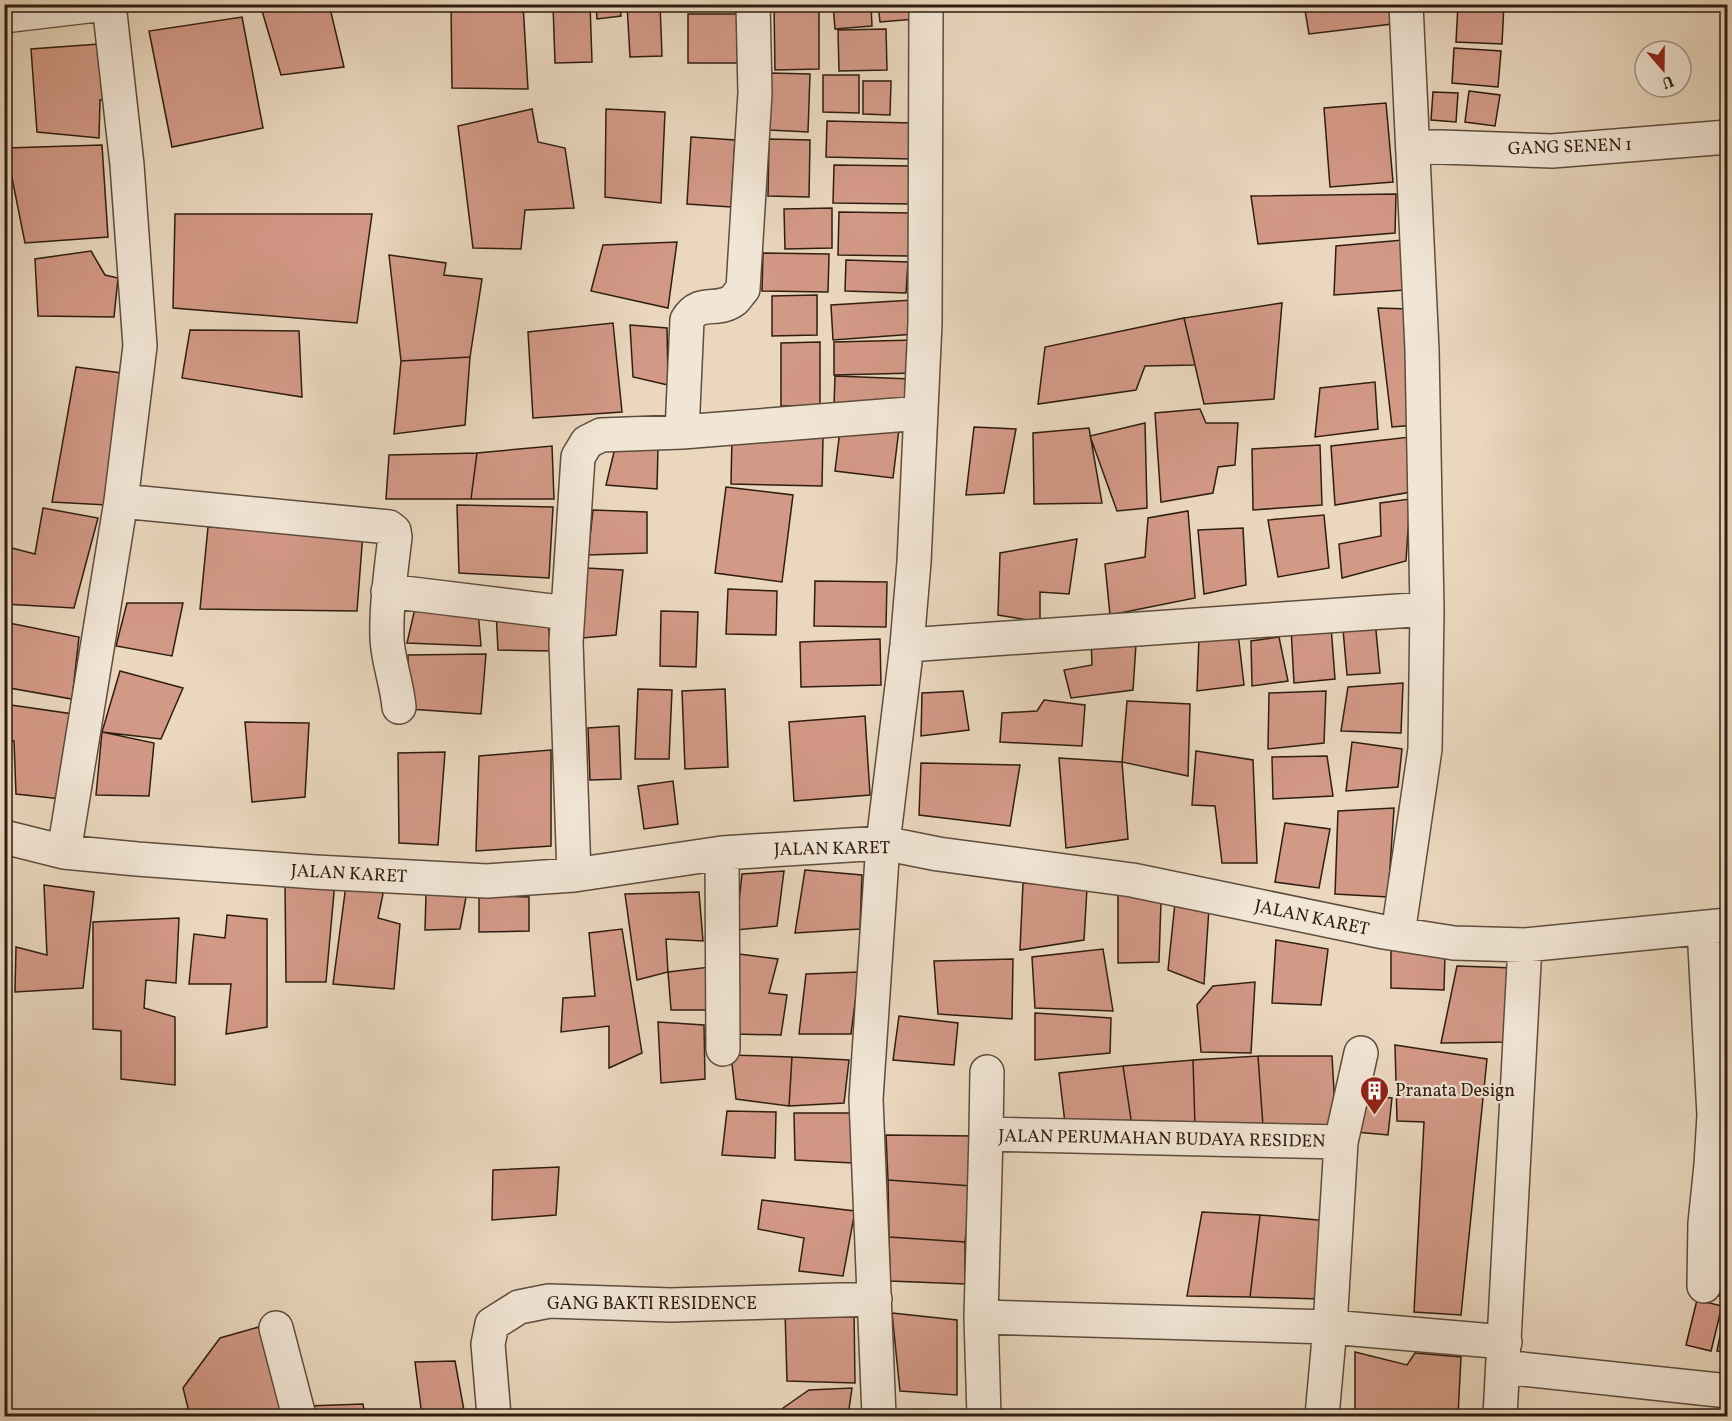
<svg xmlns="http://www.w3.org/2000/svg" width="1732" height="1421" font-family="Vollkorn,serif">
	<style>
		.building { fill: #d39987; stroke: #2f1d10; stroke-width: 1.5 }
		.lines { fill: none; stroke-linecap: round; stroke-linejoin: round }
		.minor-casing { stroke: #5e4c3c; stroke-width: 36 }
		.minor { stroke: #f1e5d5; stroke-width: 33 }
		.labels { text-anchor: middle; stroke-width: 4.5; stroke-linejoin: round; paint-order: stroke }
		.street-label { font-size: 18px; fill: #2f1d10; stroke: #f1e5d5 }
		.poi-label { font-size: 18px; fill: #2f1d10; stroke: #f1e5d5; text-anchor: start }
	</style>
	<rect width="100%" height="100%" fill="#ead7be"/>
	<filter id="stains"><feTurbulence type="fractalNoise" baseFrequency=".00333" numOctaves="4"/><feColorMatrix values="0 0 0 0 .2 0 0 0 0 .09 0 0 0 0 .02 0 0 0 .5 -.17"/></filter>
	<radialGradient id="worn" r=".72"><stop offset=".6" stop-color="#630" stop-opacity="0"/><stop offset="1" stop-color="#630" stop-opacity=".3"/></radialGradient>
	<!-- building -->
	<path class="building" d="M260 4H329L344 67 281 75Z
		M451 4H523L528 89 452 88Z
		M553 4H590L592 62 555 63Z
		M596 4H620L621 16 597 19Z
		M627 4H660L662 56 630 57Z
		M774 4H819V69L775 70Z
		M833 4H871L872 26 835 29Z
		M878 4H914L915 19 880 22Z
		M1304 4H1390L1392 24 1309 34Z
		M1458 4H1504L1502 44 1456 42Z
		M688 14H746V63H688Z
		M242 17 263 128 172 147 149 31Z
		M886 29 887 70 839 71 838 30Z
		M99 44 108 99 100 100 99 138 37 132 31 49Z
		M1454 48 1501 51 1498 87 1452 83Z
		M770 73 810 74 808 132 769 130Z
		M823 75H859V113L823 112Z
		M863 81H891L890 115 863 114Z
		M1469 91 1500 95 1495 126 1465 122Z
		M1433 92 1458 93 1456 122 1431 120Z
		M1386 103 1393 182 1330 187 1324 108Z
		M532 109 538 142 565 148 574 208 525 210 521 249 473 248 458 126Z
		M606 109 665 112 661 203 605 197Z
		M827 121 913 123 912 159 826 157Z
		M691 137 735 140 731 207 687 204Z
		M769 139 810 140 809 197 768 196Z
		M102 145 108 237 25 243 6 148Z
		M834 165 911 166V204L833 203Z
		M1396 194 1395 233 1258 244 1251 196Z
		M832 208V248L785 249 784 209Z
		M839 212 911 213 909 256 838 255Z
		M175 214H372L357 323 173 308Z
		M1403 240 1405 290 1334 295 1336 246Z
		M677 242 668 308 591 291 603 245Z
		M91 251 105 275 118 278 114 317 38 316 35 259Z
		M763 253 829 254 828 292 762 291Z
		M389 255 446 263 444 275 482 279 470 357 401 361Z
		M846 260 908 262 906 293 845 291Z
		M817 295V335L772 336V296Z
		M913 300 915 334 833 340 831 305Z
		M1282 303 1274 399 1204 404 1184 318Z
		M1378 308 1409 309 1416 425 1392 427Z
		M1184 318 1195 365 1145 366 1136 390 1038 404 1045 347Z
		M613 323 622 412 533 418 528 332Z
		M630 325 667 328 668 385 633 377Z
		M190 330 299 331 302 397 182 378Z
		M915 340 916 373 834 375V342Z
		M820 342V406H781V343Z
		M470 357 465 425 394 434 401 361Z
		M76 367 129 374 107 505 52 502Z
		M835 376 911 379 910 409 834 406Z
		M1375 382 1378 429 1315 437 1320 388Z
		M1200 409 1206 423H1238L1235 465 1218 467 1213 493 1161 502 1155 413Z
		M841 422 899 429 893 478 835 471Z
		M1145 423 1147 508 1117 511 1090 436Z
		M974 427 1016 429 1004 493 966 495Z
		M1089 428 1102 503 1034 504 1033 433Z
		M732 435 823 437 822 486 731 484Z
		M1410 437 1411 492 1335 505 1331 446Z
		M1320 445 1322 505 1253 510 1252 449Z
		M552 446 554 499H471L477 453Z
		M658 447 657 489 606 485 615 448Z
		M477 453 471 499H386L389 455Z
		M726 487 793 495 782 582 715 573Z
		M1410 499 1406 561 1342 578 1339 544 1381 536 1380 503Z
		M457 505 553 507 549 578 459 573Z
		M43 508 98 518 74 608 4 604V546L35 554Z
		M593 510 647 512V553L588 555Z
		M1188 511 1195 598 1110 615 1105 564 1145 557 1148 518Z
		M1324 515 1329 568 1278 577 1268 520Z
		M208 527 363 533 357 611 200 609Z
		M1243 528 1246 585 1204 594 1198 530Z
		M1077 539 1069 594 1040 592V622L998 615 1000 553Z
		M586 568 623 570 616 635 582 638Z
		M815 581 887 582 886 627 814 626Z
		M728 589 777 591 776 635 726 634Z
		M127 603H183L172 656 116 646Z
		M416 604 478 611 481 646 407 643Z
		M496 611 548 621 551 651 498 650Z
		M661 611 698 612 696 667 660 666Z
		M1342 618 1375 620 1380 673 1347 675Z
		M4 622 79 637 72 699 4 687Z
		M1331 626 1335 679 1294 683 1291 628Z
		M1238 633 1244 685 1197 691 1199 637Z
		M1279 637 1288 681 1252 686 1251 641Z
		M880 639 881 685 801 687 800 642Z
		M1091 639 1136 644 1133 690 1071 698 1064 670 1092 665Z
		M486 654 481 714 409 709 408 655Z
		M120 671 183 688 161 739 102 732Z
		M1403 683 1401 733 1341 731 1348 687Z
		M638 689 672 690 669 759H635Z
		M725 689 728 767 685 769 682 691Z
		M963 691 969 730 921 736 922 693Z
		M1326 691 1324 743 1268 749 1269 693Z
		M1044 700 1085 705 1082 746 1000 742 1002 713 1037 711Z
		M1127 701 1190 704 1188 776 1122 762Z
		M4 704 73 714 61 799 16 794 14 741H4Z
		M865 716 870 795 794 801 789 722Z
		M245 722 309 723 305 797 252 802Z
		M619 726 621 779 590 780 588 728Z
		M102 732 154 743 149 796 96 795Z
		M1352 742 1402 749 1398 787 1346 791Z
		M551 750V846L476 851 479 756Z
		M1196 751 1253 760 1257 863H1222L1215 806 1192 805Z
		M445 752 438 845 399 843 398 753Z
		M1327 756 1333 796 1273 799 1272 757Z
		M1059 758 1122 762 1128 839 1066 848Z
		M921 763 1020 765 1010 826 919 815Z
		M673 781 678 824 644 829 638 786Z
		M1394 808 1388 897 1335 894 1338 811Z
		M1285 823 1330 829 1319 888 1275 882Z
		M805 870 862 875 860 929 795 933Z
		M784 871 777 926 736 930 742 874Z
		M285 881H335L326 982H286Z
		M1023 883 1087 888 1084 940 1020 950Z
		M385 884 378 918 400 924 394 989 333 984 346 885Z
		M44 885 94 892 83 988 15 992 16 947 47 955Z
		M467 892 460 929 425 930 426 893Z
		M699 892 703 941 666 939 668 972 637 980 625 894Z
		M1118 894 1161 901 1159 962 1118 963Z
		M479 895 529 897V931L479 932Z
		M1175 903 1209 908 1204 984 1168 970Z
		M227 915 267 919V1027L226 1034 231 984H189L194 934 225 938Z
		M179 918 176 983 146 980 144 1008 175 1017V1085L121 1079V1031L93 1029V922Z
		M622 929 642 1053 609 1068V1026L561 1032 563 998 595 996 589 933Z
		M1276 940 1328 949 1321 1005 1272 1003Z
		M4 947 11 949 4 1075Z
		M1391 948 1445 954 1444 990 1391 988Z
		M1103 949 1113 1011 1035 1008 1032 957Z
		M739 954 778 959 769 993 787 995 781 1035 735 1034Z
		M1013 959 1012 1019 938 1014 934 961Z
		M1457 966 1515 968 1508 1042 1441 1043Z
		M710 967 708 1010H671L668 972Z
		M859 972 851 1034H799L806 974Z
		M1255 982 1251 1053 1201 1052 1197 1005 1213 986Z
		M1035 1013 1111 1018 1110 1053 1035 1060Z
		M899 1016 958 1023 954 1065 893 1060Z
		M658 1022 704 1025 705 1079 661 1083Z
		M1395 1045 1487 1059 1461 1315 1414 1312 1424 1122 1397 1121Z
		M731 1055 792 1057 789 1106 736 1099Z
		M1258 1056H1332L1336 1127 1263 1126Z
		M1258 1056 1263 1126 1195 1127 1193 1060Z
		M792 1057 849 1060 844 1103 789 1106Z
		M1193 1060 1195 1127 1132 1126 1123 1066Z
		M1123 1066 1132 1126 1065 1123 1059 1073Z
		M1359 1095 1392 1098 1388 1135 1356 1132Z
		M727 1111 776 1112 775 1158 722 1155Z
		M794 1113H856L853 1163 795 1160Z
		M886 1135 973 1136 972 1186 888 1180Z
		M559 1167 556 1215 492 1220 493 1170Z
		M888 1180 972 1186 965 1242 889 1237Z
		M762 1200 855 1211 843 1276 799 1271 804 1238 758 1229Z
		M1202 1212 1260 1215 1250 1297 1187 1296Z
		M1260 1215 1329 1221 1320 1299 1250 1297Z
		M889 1237 965 1242V1284L890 1281Z
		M1724 1258 1728 1259V1298L1715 1295Z
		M1697 1300 1722 1306 1711 1351 1686 1345Z
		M1726 1307H1728V1353L1717 1351Z
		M854 1308 855 1383 787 1381 785 1311Z
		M892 1313 957 1320V1395L900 1391Z
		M266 1325 289 1416H190L183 1388 220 1338Z
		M1355 1352 1407 1365 1415 1353 1461 1357 1458 1416H1355Z
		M455 1361 465 1416H422L415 1362Z
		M852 1388 848 1416H784L783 1408 809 1390Z
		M363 1404 365 1416H310L308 1406Z"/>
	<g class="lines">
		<defs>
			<path id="minor" d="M4 16 105 4
				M1413 146 1552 151 1728 137
				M682 432 687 320C700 298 717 313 734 300 737 297 740 292 743 289L755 93 753 4
				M121 501 389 527 394 531 395 537C391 571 386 605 387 639 388 661 397 684 399 707
				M388 591 568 613
				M907 645 1427 609
				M4 837 64 852 137 859 315 872 487 881 574 875 722 853 883 843 938 854 1132 880 1384 932 1454 943 1525 945 1728 925
				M64 852 121 501 140 346 127 165 109 4
				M722 853 723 1049
				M574 875 566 642 578 457 587 442 601 435 682 432 921 413
				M1398 934 1425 749 1427 609 1422 350 1406 4
				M986 1134 1341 1142 1330 1327 981 1317Z
				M986 1134 987 1072
				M1341 1142 1361 1053
				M1704 1286 1705 1223 1711 1165 1714 1115 1704 928
				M981 1317 984 1416
				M276 1328 299 1416
				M1503 1367 1728 1391
				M494 1416 488 1344 492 1324 519 1307 549 1301 671 1305 875 1299
				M879 1416 866 1099 883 843 907 645 914 562 925 323 926 4
				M1322 1416 1330 1327 1505 1342
				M1500 1416 1525 945"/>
		</defs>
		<!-- minor casing -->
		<use href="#minor" class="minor-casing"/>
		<!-- minor -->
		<use href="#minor" class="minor"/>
	</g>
	<!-- icons -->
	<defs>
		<symbol id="building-pin" viewBox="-11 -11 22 30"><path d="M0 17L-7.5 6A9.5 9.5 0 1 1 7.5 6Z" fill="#8f2418" stroke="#f1e5d5"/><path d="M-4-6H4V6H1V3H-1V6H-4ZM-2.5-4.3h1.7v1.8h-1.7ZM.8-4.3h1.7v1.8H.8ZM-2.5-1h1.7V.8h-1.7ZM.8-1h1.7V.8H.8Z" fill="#fff"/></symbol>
	</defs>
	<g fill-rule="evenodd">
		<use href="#building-pin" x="1358" y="1074" width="33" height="45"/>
	</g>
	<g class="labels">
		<!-- street labels -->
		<g class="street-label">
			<text transform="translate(1570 146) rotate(-2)" y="6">GANG SENEN 1</text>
			<text transform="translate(832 848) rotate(-1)" y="6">JALAN KARET</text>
			<text transform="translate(349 873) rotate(3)" y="6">JALAN KARET</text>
			<text transform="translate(1312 917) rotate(12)" y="6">JALAN KARET</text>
			<text transform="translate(1162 1138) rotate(1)" y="6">JALAN PERUMAHAN BUDAYA RESIDEN</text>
			<text x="652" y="1309">GANG BAKTI RESIDENCE</text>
		</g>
		<!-- poi labels -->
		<g class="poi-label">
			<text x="1395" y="1096">Pranata Design</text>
		</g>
	</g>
	<!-- margin -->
	<rect width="1732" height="1421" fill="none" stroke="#ead7be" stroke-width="24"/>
	<rect x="6" y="6" width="1720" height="1409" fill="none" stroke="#2f1d10" stroke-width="3"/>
	<rect x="12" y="12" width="1708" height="1397" fill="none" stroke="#2f1d10" stroke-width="1.5"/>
	<!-- north arrow -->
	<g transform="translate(1663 69) rotate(160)"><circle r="28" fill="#f1e5d5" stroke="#a39586" stroke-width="1.5"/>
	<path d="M0-4.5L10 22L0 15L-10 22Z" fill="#8f2418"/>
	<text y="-9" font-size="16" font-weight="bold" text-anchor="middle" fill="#2f1d10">U</text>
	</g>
	<rect width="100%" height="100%" filter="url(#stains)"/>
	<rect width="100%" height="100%" fill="url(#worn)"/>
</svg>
